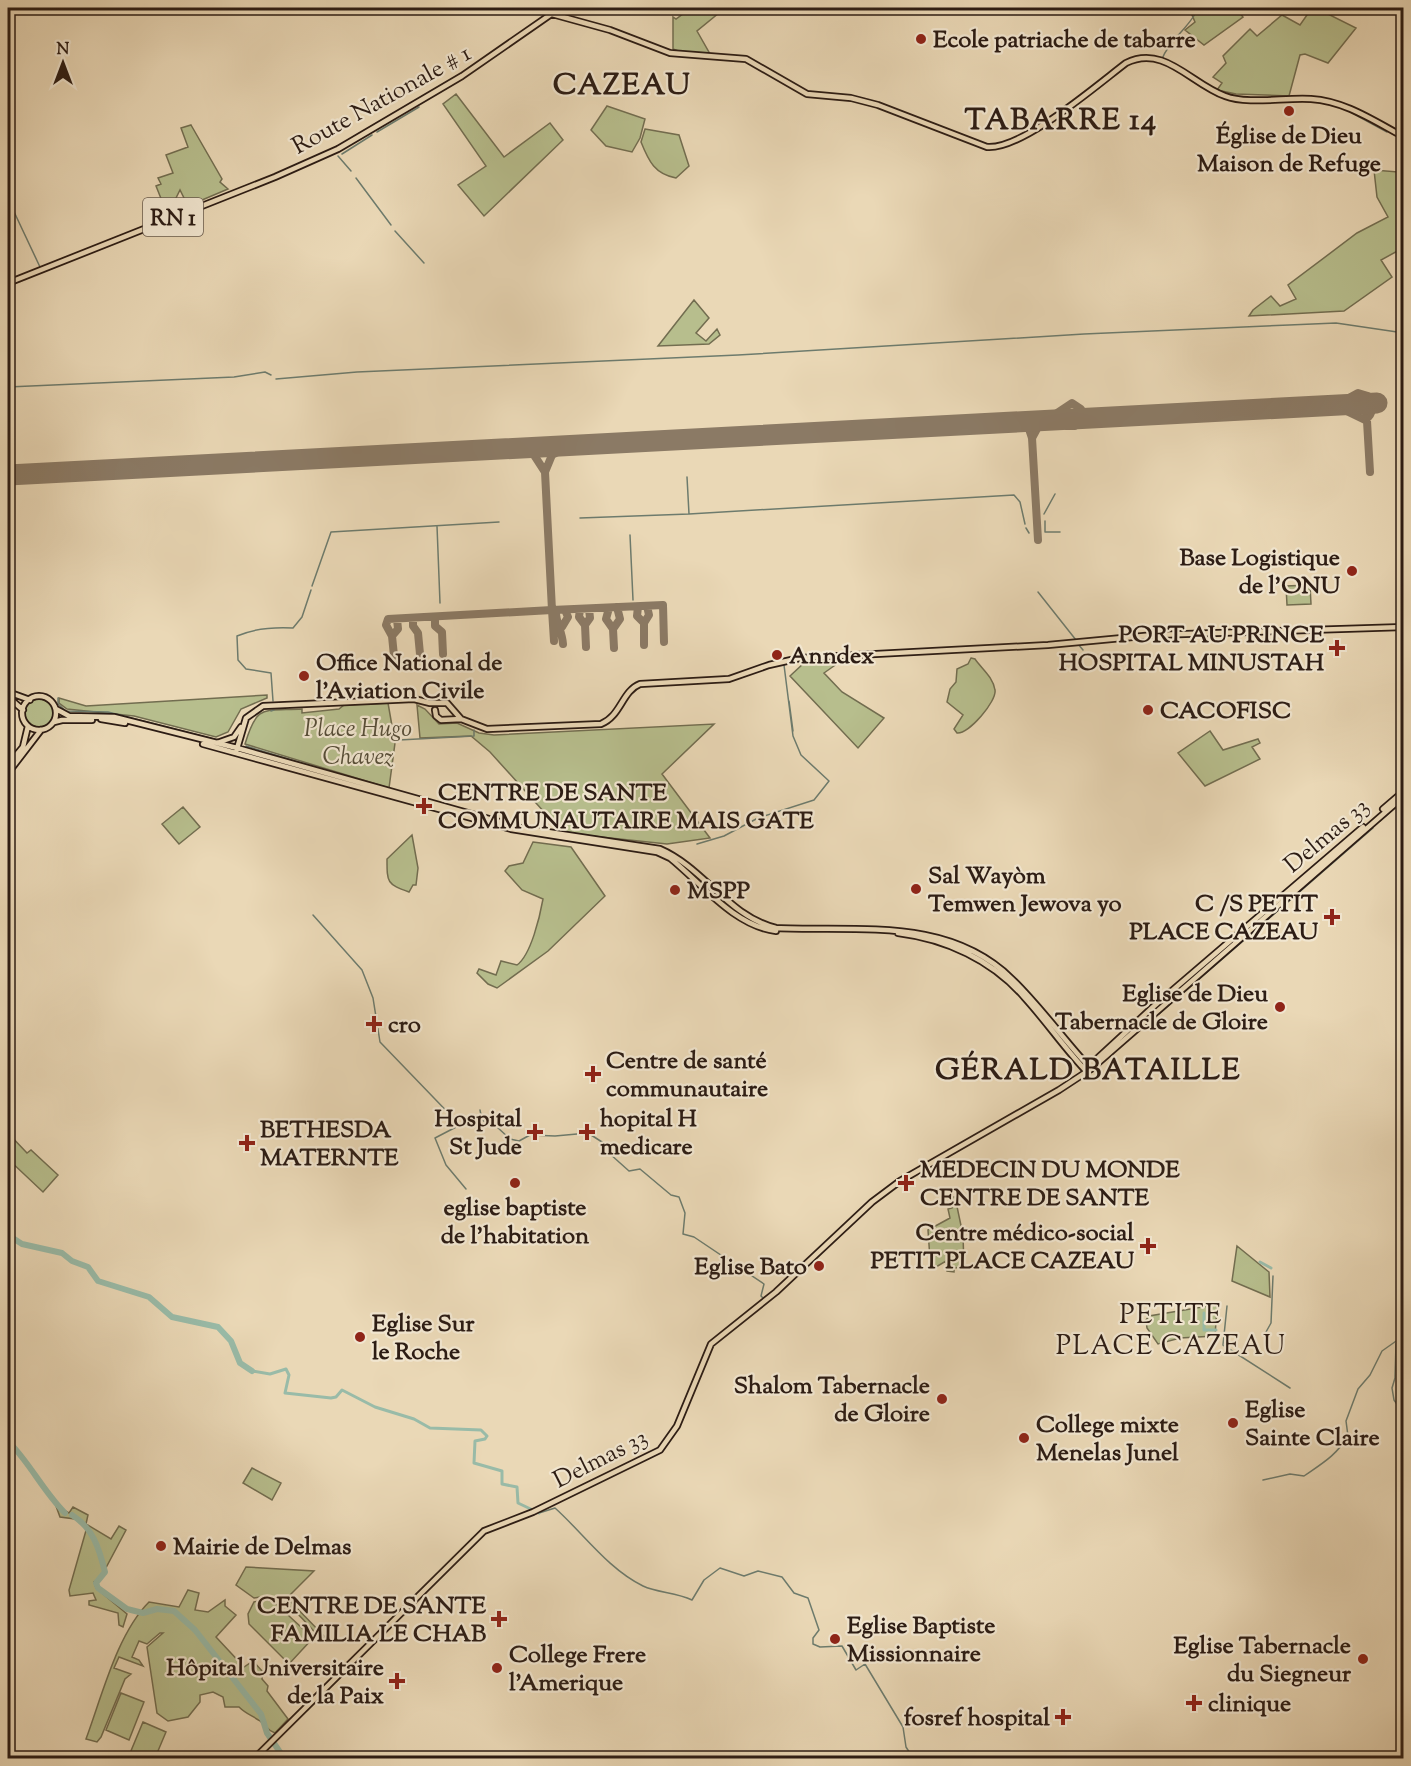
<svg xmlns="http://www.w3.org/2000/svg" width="1411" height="1766" font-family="'Sorts Mill Goudy',serif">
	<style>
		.green { fill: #b7be8d; stroke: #726d50; stroke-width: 1.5 }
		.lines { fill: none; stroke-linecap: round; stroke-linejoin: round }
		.stream { stroke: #6d7b6d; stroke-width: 1.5 }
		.canal { stroke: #99bba8; stroke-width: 3 }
		.river { stroke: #99bba8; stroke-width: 6 }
		.taxiway { stroke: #8b7a65; stroke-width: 8 }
		.runway { stroke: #8b7a65; stroke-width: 21 }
		.major-casing { stroke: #2c1c14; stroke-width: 8 }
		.major { stroke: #ead8b6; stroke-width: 4.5 }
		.poi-dot { fill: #8f2418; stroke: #f1e6d0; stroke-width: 2 }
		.labels { text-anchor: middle; stroke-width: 4.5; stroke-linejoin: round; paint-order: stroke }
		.shield { fill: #f1e6d0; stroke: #67594c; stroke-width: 1.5 }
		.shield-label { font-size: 22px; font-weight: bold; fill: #2c1c14 }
		.poi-label { font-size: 24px; font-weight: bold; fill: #2c1c14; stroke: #f1e6d0; text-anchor: start }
		.street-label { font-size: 24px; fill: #2c1c14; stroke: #f1e6d0 }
		.park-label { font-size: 24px; font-style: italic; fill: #564d38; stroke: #f1e6d0 }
		.quarter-label { font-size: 27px; letter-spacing: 1.5px; fill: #2c1c14; stroke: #f1e6d0 }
		.district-label { font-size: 30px; font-weight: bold; letter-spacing: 1.5px; fill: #2c1c14; stroke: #f1e6d0 }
	</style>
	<rect width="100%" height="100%" fill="#ead8b6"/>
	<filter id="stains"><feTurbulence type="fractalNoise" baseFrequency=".00333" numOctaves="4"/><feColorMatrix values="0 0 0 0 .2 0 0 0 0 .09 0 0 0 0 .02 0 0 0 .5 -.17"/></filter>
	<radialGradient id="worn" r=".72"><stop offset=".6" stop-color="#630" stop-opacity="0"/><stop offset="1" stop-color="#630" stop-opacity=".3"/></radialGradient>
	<!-- green -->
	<path class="green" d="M691 8H725L697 31 710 54 681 52 673 49V17L676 19Z
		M1189 8H1236L1243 17 1204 45 1185 30 1195 22Z
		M1292 8H1316L1356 28 1328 63 1305 54 1300 55 1289 96 1236 94 1217 90 1222 83 1213 77 1226 63 1223 56 1250 29 1257 36 1282 15 1300 25 1307 15Z
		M456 94 504 157 550 123 563 140 484 216 458 185 486 166 443 104Z
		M607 106 645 119 640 138 632 152 606 146 591 130Z
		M191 125 222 179 220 182 228 189 188 206 180 190 174 202 164 206 156 186 161 184 158 178 173 173 166 155 188 147 181 128Z
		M645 129 679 135 689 166 676 178C655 174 649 162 641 142Z
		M1403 141V248L1381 260 1392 277 1344 311 1249 316 1253 310 1271 296 1280 306 1296 299 1288 285 1357 233 1388 217 1377 197 1374 170 1398 172Z
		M694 300 709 318 696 333 706 341 717 329 720 335 709 344 658 346Z
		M1310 585 1311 604 1287 605 1286 586Z
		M971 658 975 659C982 669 993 677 995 690 997 701 969 734 957 733L954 729 963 715 947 702 950 689 956 682 957 669 968 664Z
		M822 660 841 661 824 673 842 692 884 718 858 748 790 676 804 663Z
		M267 695V698L241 709 228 732 216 737 134 716 67 709 59 703V698L86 706Z
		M25 713a14 14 0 1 1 28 0a14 14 0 1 1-28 0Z
		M388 703 395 743 389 788 245 744C257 704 262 711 302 709V713L339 709 344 705Z
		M417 705 425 709 439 724 457 723 479 733 494 735 714 724 662 774 710 838 667 844 563 833 490 752 471 736 420 738Z
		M1210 731 1223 750 1258 739 1260 743 1252 747 1260 759 1205 786 1178 753Z
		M183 807 200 827 179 844 162 824Z
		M412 835 418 868 416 885H413L409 892C387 884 387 883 387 859Z
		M533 842 571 847 605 896 548 951 497 988 488 984 477 973 479 969 496 975 501 961 517 965C531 955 540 916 543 899L522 890 505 871 509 866 523 863Z
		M8 1133 27 1153 31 1150 58 1175 43 1192 8 1159Z
		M952 1197H955L963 1235 964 1267 954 1268V1272L947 1271 946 1261 936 1267 930 1259 928 1230 950 1218 948 1209 952 1208Z
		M1237 1246 1269 1272 1270 1297 1232 1281Z
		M1214 1305 1217 1307 1215 1336 1180 1338 1158 1344 1147 1328 1146 1320 1149 1316Z
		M252 1468 281 1483 272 1500 243 1483Z
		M56 1506 69 1513 73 1507 88 1515 86 1524 111 1539 119 1526 126 1530 100 1579 94 1582 96 1588 127 1614 123 1627 119 1625 118 1613 89 1605V1601L96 1600 93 1593 70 1596 69 1590 87 1527 75 1519 60 1517Z
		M246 1567 314 1571 287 1598 325 1637 320 1638C301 1618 284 1591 254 1598L236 1585Z
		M188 1590 199 1593 195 1610 208 1612 225 1600V1606L236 1615 216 1637 244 1667 253 1661 263 1672 262 1679 268 1686 267 1691 288 1719 275 1733C267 1730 266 1726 260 1721 253 1716 246 1714 239 1707H225L223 1697 213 1692 200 1695V1702L188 1717 168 1721 157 1713 147 1647 163 1633H160L147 1644 139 1641 132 1657 139 1660 143 1666 119 1657 114 1668 131 1674 125 1679 101 1737 97 1742 86 1739C102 1696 117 1634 149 1602L179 1607Z
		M266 1599 276 1604 313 1638 289 1664 249 1624 248 1614 254 1602Z
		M121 1693 144 1702 129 1740 106 1730Z
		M143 1722 166 1732 155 1758H128Z"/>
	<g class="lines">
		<!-- stream -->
		<path class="stream" d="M1162 59C1168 42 1186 30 1195 14L1192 8
			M1343 108 1387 132
			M377 132 419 107
			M1391 133 1404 139
			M342 154 372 135
			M338 156 351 171
			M356 178 391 225
			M8 199 40 267
			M395 231 424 263
			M276 379 357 372 738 355 1084 334 1289 325 1336 323 1404 333
			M8 387 234 377 265 372 271 375
			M689 514 1014 495 1020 502 1025 524
			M1044 514 1055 494
			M580 518 689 514 687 477
			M1045 521V532H1060
			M437 526 440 603
			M1026 528 1029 533
			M630 535 633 600
			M312 586 331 532 499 522
			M1038 592 1076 640
			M1078 644 1083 650
			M58 698V704L66 711 108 712 218 740
			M273 701 271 673 246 669 238 660 237 636C255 628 273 627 293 628L302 617 311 590
			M789 701 793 731
			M271 711 274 710
			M399 740 474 736V730
			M246 746 342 775
			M1380 821 1404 800
			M697 844 724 836 758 818 814 800 829 781 801 755 793 736 784 665
			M313 915 362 970 373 998 380 1042 460 1125 435 1138 446 1165 466 1189
			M1159 1014 1373 828
			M480 1110 482 1120 497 1127 510 1139 519 1141 530 1135 555 1136 588 1133 602 1142 610 1154 629 1171 640 1169 671 1195 679 1197 685 1213 683 1234 694 1237 764 1284 761 1296 763 1298
			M1227 1306 1223 1345 1290 1388
			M1266 1332 1271 1323 1273 1276
			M1404 1333 1396 1344 1395 1378 1392 1388 1394 1400 1404 1414
			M1263 1480 1290 1474 1304 1476C1321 1464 1336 1456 1348 1436L1346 1421 1358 1389 1370 1375 1382 1351 1399 1339
			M539 1513 555 1508C583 1533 608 1569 643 1586 658 1593 676 1592 692 1600L704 1580 720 1568 744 1576 758 1571 782 1577 794 1593 808 1598 819 1630 813 1638V1644L820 1647 842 1646 856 1670 865 1664 903 1727 906 1747 913 1758"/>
		<!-- canal -->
		<path class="canal" d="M1260 1262 1271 1268
			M1204 1313V1330H1216
			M252 1371 270 1374 286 1369 289 1375 285 1393 331 1398 336 1397 342 1390 375 1407 414 1419 430 1428 481 1430 487 1436 485 1439 475 1441 474 1463 502 1471V1484L517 1487 518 1503 539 1513"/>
		<!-- river -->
		<path class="river" d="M8 1235 22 1244 62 1253 72 1261 88 1267 98 1281 149 1297 172 1317 218 1327 231 1341 240 1363 252 1371
			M8 1441C30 1463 43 1491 65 1513
			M72 1515C93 1528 99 1548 105 1572L96 1583 98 1588 127 1609 143 1613 157 1609 174 1611 195 1630 261 1714 267 1733 284 1758"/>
		<!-- taxiway -->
		<path class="taxiway" d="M1366 404 1370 472
			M1334 405 1365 420C1374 414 1374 404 1368 396L1358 393 1336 405
			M1020 422 1029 429 1032 438 1038 540
			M1032 438 1039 425 1072 403 1081 409V419L1075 426H1067L1057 420
			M569 446 552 455 545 472 552 610 663 605 664 642
			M517 448 534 455 545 472
			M638 607 637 616 644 623V645
			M609 608 606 619 613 629 614 648
			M580 609 579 617 585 625 586 647
			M556 613C556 622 562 631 563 644
			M435 617V626L442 632 443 654
			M413 618V626L418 633 420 654
			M644 623 649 615 647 606
			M585 625 590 618 589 609
			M562 627 568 617 565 610
			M613 629 620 619 617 607
			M392 636 398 629 397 619
			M394 656 392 636 386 625 388 619 552 610 554 641"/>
		<!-- runway -->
		<path class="runway" d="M8 475 1377 403"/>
		<defs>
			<path id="major" d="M552 14 610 30 670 53 746 59 807 94 851 98 878 105 987 147C1022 150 1097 85 1126 63 1164 44 1191 84 1225 96 1248 105 1286 97 1311 99 1345 101 1374 121 1404 137
				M8 283 275 177 338 149 462 76 560 8
				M8 692 30 700
				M22 713a17 17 0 1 1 34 0a17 17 0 1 1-34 0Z
				M8 697 23 710
				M56 709 69 716 114 717 237 748 521 828 660 849C704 868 728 916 776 928 857 932 948 916 1012 979 1041 1007 1064 1040 1091 1069
				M435 710 436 716 441 720 461 719
				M101 719 125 723
				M54 722 62 720H92
				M217 743 234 737 241 727
				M203 744 511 829 657 852 670 858C701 883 734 926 776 931
				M236 752 246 718 263 706 414 699 430 703H447L461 719 487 729 601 724C621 716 622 691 640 684L729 679 769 665 800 658 1048 645 1154 635 1404 627
				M8 765 23 747 28 726
				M8 773 41 730
				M1383 809 1404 791
				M898 933C946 939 992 960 1024 997 1046 1021 1064 1048 1087 1072
				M1087 1068 1153 1007 1363 827
				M255 1758 484 1531 533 1512 660 1450 677 1426 711 1344 776 1292 872 1202 900 1181 1059 1090 1091 1069 1404 796"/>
		</defs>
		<!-- major casing -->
		<use href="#major" class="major-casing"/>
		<!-- major -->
		<use href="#major" class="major"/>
	</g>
	<!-- markers -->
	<g class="poi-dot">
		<circle cx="921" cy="39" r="6"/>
		<circle cx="1289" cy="111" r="6"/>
		<circle cx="1352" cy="571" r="6"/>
		<path d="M1334 639h6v6h6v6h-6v6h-6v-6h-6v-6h6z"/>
		<circle cx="777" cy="655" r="6"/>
		<circle cx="304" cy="676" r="6"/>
		<circle cx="1148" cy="710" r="6"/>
		<path d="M421 797h6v6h6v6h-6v6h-6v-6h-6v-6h6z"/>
		<circle cx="916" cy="889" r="6"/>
		<circle cx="675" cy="890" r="6"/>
		<path d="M1329 908h6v6h6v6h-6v6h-6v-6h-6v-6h6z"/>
		<circle cx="1280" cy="1007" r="6"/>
		<path d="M371 1015h6v6h6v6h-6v6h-6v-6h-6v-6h6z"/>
		<path d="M590 1065h6v6h6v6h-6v6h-6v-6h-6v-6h6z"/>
		<path d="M532 1123h6v6h6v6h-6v6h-6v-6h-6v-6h6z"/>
		<path d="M584 1123h6v6h6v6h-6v6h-6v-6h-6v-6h6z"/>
		<path d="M244 1134h6v6h6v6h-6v6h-6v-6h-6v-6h6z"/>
		<circle cx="515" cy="1183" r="6"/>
		<path d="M903 1174h6v6h6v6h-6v6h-6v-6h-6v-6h6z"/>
		<path d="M1145 1237h6v6h6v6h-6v6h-6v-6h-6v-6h6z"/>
		<circle cx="819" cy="1266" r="6"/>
		<circle cx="360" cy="1337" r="6"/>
		<circle cx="942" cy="1399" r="6"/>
		<circle cx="1233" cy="1423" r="6"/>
		<circle cx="1024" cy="1438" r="6"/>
		<circle cx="161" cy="1546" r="6"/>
		<path d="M496 1610h6v6h6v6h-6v6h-6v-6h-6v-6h6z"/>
		<circle cx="835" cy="1639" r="6"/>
		<circle cx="1363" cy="1659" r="6"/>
		<circle cx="497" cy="1668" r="6"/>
		<path d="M394 1672h6v6h6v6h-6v6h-6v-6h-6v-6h6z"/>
		<path d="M1191 1694h6v6h6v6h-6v6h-6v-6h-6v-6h6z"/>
		<path d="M1060 1708h6v6h6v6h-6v6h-6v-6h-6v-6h6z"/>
	</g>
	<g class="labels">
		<!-- shield labels -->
		<rect class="shield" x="143" y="198" width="60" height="38" rx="4.5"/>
		<g class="shield-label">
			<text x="173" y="225">RN 1</text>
		</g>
		<!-- poi labels -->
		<g class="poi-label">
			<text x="933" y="47">Ecole patriache de tabarre</text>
			<text x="1289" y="143" text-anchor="middle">Église de Dieu<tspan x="1289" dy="28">Maison de Refuge</tspan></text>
			<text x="1340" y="565" text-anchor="end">Base Logistique<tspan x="1340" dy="28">de l'ONU</tspan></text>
			<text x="1324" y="642" text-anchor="end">PORT AU PRINCE<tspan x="1324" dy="28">HOSPITAL MINUSTAH</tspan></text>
			<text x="789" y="663">Anndex</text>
			<text x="316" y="670">Office National de<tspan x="316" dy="28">l'Aviation Civile</tspan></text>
			<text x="1160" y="718">CACOFISC</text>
			<text x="438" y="800">CENTRE DE SANTE<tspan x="438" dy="28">COMMUNAUTAIRE MAIS GATE</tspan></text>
			<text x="928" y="883">Sal Wayòm<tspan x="928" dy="28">Temwen Jewova yo</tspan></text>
			<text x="687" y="898">MSPP</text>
			<text x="1318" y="911" text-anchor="end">C /S PETIT<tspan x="1318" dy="28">PLACE CAZEAU</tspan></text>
			<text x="1268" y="1001" text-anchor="end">Eglise de Dieu<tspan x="1268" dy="28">Tabernacle de Gloire</tspan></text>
			<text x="388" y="1032">cro</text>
			<text x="606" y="1068">Centre de santé<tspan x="606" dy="28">communautaire</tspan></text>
			<text x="522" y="1126" text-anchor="end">Hospital<tspan x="522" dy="28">St Jude</tspan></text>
			<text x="600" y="1126">hopital H<tspan x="600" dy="28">medicare</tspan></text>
			<text x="260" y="1137">BETHESDA<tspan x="260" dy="28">MATERNTE</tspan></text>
			<text x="920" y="1177">MEDECIN DU MONDE<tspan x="920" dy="28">CENTRE DE SANTE</tspan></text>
			<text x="515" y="1215" text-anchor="middle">eglise baptiste<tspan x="515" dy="28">de l'habitation</tspan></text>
			<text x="1134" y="1240" text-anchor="end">Centre médico-social<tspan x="1134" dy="28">PETIT PLACE CAZEAU</tspan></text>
			<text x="807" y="1274" text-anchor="end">Eglise Bato</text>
			<text x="372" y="1331">Eglise Sur<tspan x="372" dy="28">le Roche</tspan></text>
			<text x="930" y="1393" text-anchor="end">Shalom Tabernacle<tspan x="930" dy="28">de Gloire</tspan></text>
			<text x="1245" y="1417">Eglise<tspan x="1245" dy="28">Sainte Claire</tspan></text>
			<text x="1036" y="1432">College mixte<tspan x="1036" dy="28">Menelas Junel</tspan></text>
			<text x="173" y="1554">Mairie de Delmas</text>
			<text x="486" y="1613" text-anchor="end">CENTRE DE SANTE<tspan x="486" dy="28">FAMILIA LE CHAB</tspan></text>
			<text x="847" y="1633">Eglise Baptiste<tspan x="847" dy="28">Missionnaire</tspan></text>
			<text x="1351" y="1653" text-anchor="end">Eglise Tabernacle<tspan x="1351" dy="28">du Siegneur</tspan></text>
			<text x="509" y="1662">College Frere<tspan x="509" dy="28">l'Amerique</tspan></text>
			<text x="384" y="1675" text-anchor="end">Hôpital Universitaire<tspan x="384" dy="28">de la Paix</tspan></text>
			<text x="1208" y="1711">clinique</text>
			<text x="1050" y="1725" text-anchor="end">fosref hospital</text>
		</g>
		<!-- street labels -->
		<g class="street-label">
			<text transform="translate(381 99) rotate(-29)" y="8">Route Nationale # 1</text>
			<text transform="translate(1326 835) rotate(-40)" y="8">Delmas 33</text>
			<text transform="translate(600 1458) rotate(-27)" y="8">Delmas 33</text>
		</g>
		<!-- park labels -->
		<g class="park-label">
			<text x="358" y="736">Place Hugo<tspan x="358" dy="28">Chavez</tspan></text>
		</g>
		<!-- quarter labels -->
		<g class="quarter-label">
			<text x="1171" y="1323">PETITE<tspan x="1171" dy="31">PLACE CAZEAU</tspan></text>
		</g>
		<!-- district labels -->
		<g class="district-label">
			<text x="622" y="94">CAZEAU</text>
			<text x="1061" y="129">TABARRE 14</text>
			<text x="1088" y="1079">GÉRALD BATAILLE</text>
		</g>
	</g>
	<!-- margin -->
	<rect width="1411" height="1766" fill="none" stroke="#ead8b6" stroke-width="30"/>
	<rect x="9" y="9" width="1393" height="1748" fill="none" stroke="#2c1c14" stroke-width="3"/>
	<rect x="15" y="15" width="1381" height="1736" fill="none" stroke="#2c1c14" stroke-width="1.5"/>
	<!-- north arrow -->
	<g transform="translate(63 63)" stroke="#f1e6d0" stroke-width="4.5" paint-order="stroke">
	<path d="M0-4.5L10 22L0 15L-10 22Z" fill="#2c1c14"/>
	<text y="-9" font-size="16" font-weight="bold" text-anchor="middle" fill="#2c1c14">N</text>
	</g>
	<rect width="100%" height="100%" filter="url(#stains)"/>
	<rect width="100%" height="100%" fill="url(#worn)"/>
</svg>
